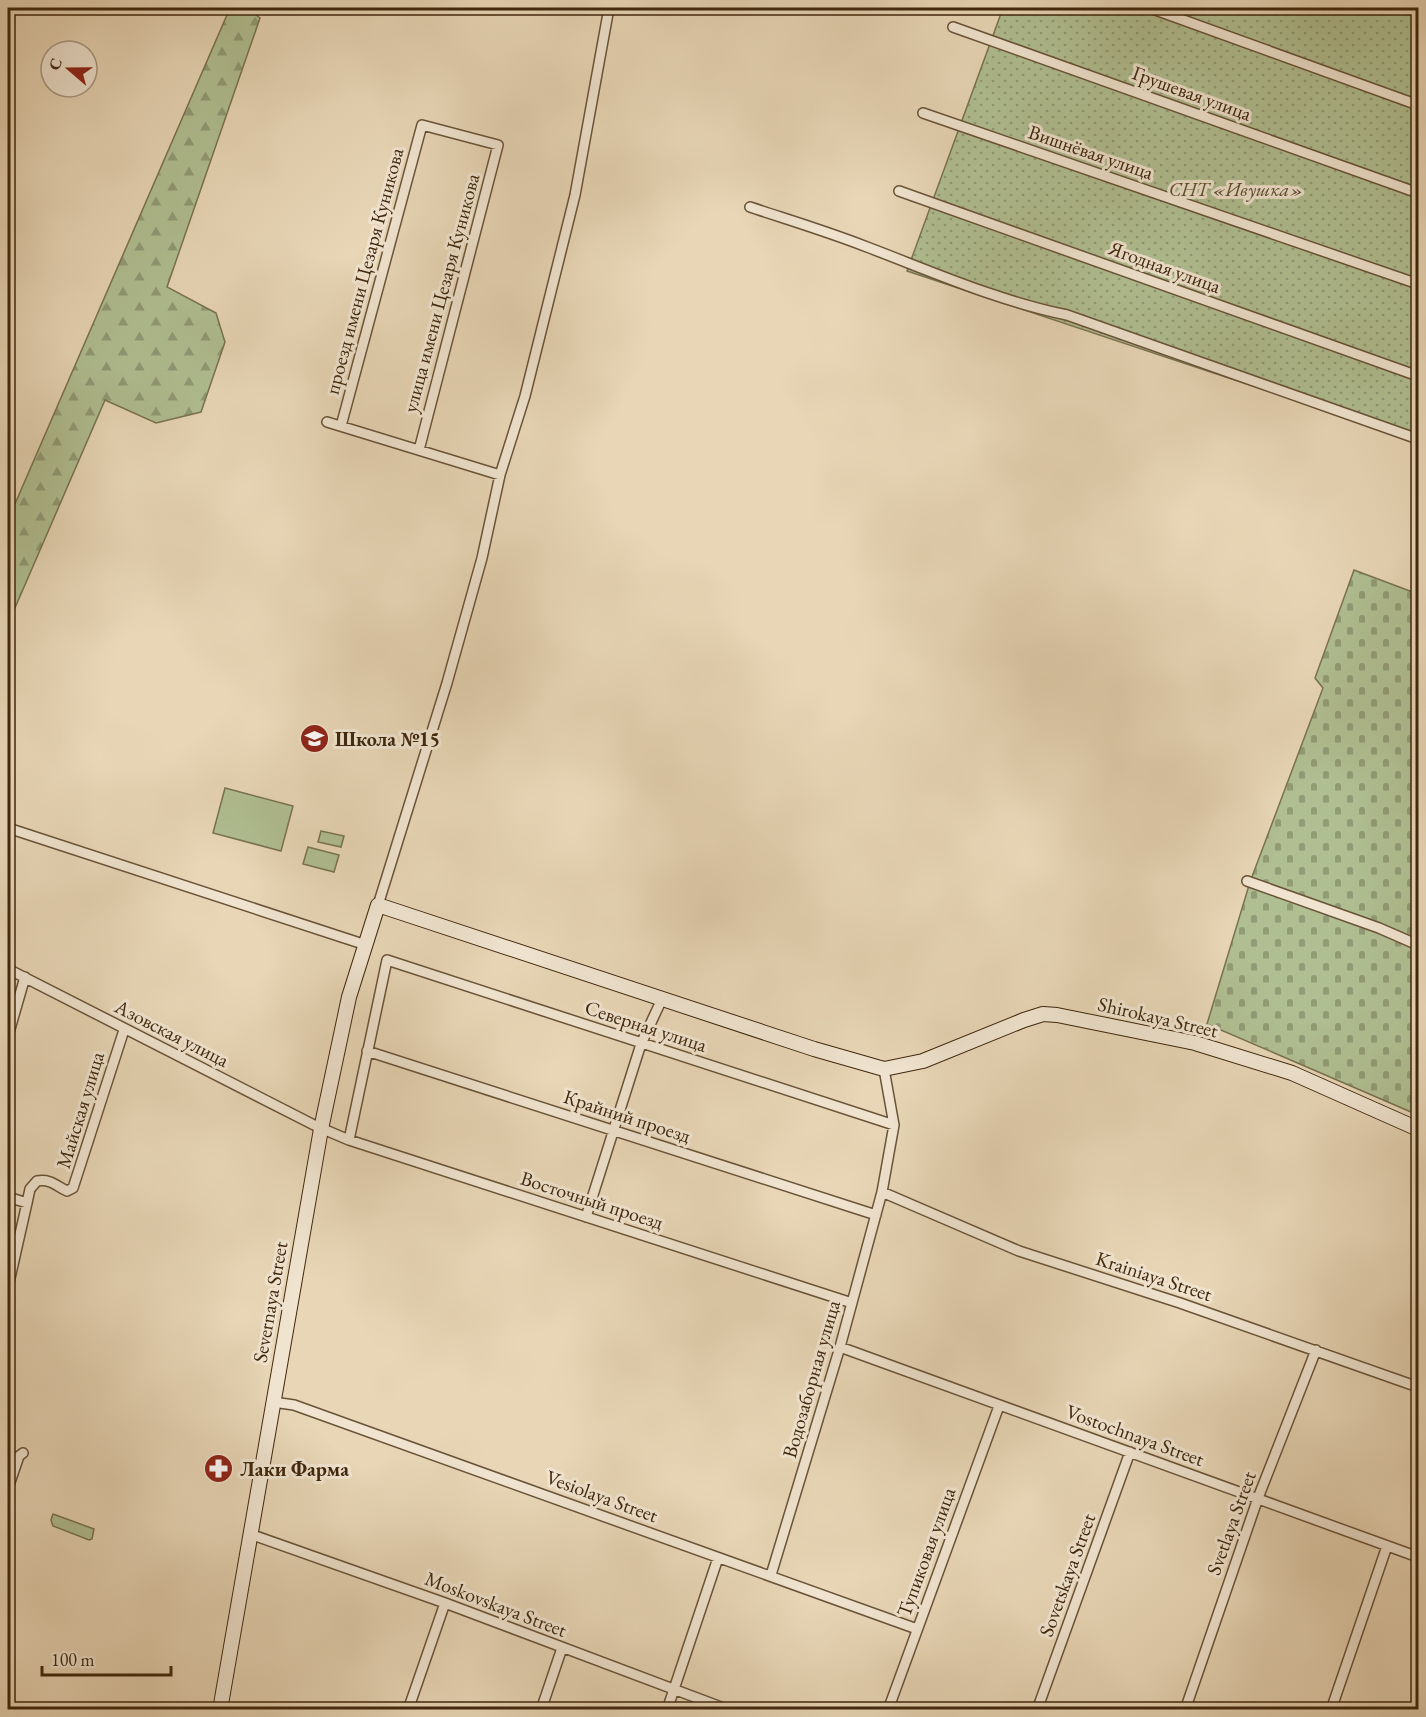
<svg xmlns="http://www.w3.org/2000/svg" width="1426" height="1717" font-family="'EB Garamond',serif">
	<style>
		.grass { fill: #b0bf92; stroke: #787350; stroke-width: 1.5 }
		.forest { fill: url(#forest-firs); stroke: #787350; stroke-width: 1.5 }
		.cemetery { fill: url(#cemetery-stones); stroke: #787350; stroke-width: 1.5 }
		.garden { fill: url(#garden-dots); stroke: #787350; stroke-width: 1.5 }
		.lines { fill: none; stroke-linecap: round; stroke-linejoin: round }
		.street-casing { stroke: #695337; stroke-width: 12 }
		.secondary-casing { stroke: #3f270d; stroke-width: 16 }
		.street { stroke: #f0e4d0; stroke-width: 9 }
		.secondary { stroke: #f0e4d0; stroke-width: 14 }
		.labels { text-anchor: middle; stroke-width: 6; stroke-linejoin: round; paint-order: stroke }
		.street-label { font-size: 20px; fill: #3f270d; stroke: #f0e4d0 }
		.park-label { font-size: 20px; font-style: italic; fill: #5b4d2e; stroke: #f0e4d0 }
		.poi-label { font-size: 20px; font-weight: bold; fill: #3f270d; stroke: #f0e4d0; text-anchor: start }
	</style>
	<defs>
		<pattern id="forest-firs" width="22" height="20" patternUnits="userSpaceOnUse" patternTransform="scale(1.5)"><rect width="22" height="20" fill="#b0bf92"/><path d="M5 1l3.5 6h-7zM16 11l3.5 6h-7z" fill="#919b76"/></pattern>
		<pattern id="cemetery-stones" width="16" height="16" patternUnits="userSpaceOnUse" patternTransform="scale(1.5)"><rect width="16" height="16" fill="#b0bf92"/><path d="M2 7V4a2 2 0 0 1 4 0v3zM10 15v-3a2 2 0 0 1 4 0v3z" fill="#919b76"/></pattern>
		<pattern id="garden-dots" width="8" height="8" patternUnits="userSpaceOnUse" patternTransform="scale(1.5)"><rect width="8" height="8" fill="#b0bf92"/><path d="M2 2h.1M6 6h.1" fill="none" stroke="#919b76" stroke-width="1.8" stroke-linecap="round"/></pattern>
	</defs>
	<rect width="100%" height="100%" fill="#e8d6b6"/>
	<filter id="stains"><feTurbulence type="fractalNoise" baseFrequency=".00333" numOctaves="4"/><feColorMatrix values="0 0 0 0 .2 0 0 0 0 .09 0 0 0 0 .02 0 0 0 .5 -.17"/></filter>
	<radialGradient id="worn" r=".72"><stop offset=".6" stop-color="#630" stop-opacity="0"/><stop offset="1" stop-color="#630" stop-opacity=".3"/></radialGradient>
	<!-- grass -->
	<path class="grass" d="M225 788 293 806 281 851 213 833Z
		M321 831 344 836 341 847 318 842Z
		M308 847 339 855 334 872 303 864Z
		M53 1514 94 1529 92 1539 89 1540 53 1526 51 1520Z"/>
	<!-- forest -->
	<path class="forest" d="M230 8H247L260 18 167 287 216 313 225 342 201 412 156 423 105 400 8 624V520Z"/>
	<!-- cemetery -->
	<path class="cemetery" d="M1354 570 1418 594V1115L1207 1024 1250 882 1323 688 1315 678Z"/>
	<!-- garden -->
	<path class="garden" d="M1003 8H1418V441L907 271Z"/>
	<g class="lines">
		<defs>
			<path id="street" d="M1150 8 1418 105
				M1406 8 1418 12
				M953 27 1418 193
				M923 113 1418 284
				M899 191 1418 376
				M750 207C789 220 829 232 867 247 933 272 998 301 1067 315L1418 439
				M327 422 500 475
				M341 426 422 125 498 145 419 450
				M8 828 366 945
				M1247 881 1379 928 1418 945
				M378 905 447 683 482 558 500 475 525 396 575 195 609 8
				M8 969 316 1126 349 1140 852 1303
				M8 1036 25 977
				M367 1051 876 1215
				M349 1140 387 960 894 1125
				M882 1192 1019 1251 1180 1303 1418 1387
				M8 1197 27 1203 30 1189 37 1181C51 1179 55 1185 67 1191L73 1188 124 1030
				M586 1217 641 1044 662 999
				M8 1287 27 1203
				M840 1347 1418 1557
				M273 1402 294 1405 917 1629
				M8 1488 19 1456 23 1453
				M250 1534 445 1603 729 1710
				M771 1575 840 1347 882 1192 894 1125 884 1069
				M408 1710 445 1603
				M541 1710 562 1648
				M667 1710 718 1558
				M888 1710 999 1406
				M1037 1710 1130 1452
				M1185 1710 1258 1498 1316 1350
				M1331 1710 1387 1546"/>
			<path id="secondary" d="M220 1710 321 1129 349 997 378 905 814 1049 884 1069 923 1061 1024 1020 1043 1014 1057 1015 1195 1043 1292 1073 1418 1129"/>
		</defs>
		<!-- street casing -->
		<use href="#street" class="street-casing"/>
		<!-- secondary casing -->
		<use href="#secondary" class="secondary-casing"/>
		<!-- street -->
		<use href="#street" class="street"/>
		<!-- secondary -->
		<use href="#secondary" class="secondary"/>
	</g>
	<!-- icons -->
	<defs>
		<symbol id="school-disc" viewBox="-11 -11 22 22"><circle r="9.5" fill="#8f2418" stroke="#f0e4d0"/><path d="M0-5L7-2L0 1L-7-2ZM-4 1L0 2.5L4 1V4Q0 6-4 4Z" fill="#fff"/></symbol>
		<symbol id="pharmacy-disc" viewBox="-11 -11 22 22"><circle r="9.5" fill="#8f2418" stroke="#f0e4d0"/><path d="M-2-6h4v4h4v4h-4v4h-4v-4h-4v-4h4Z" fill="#fff"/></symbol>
	</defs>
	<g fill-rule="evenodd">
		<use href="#school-disc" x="298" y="722" width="33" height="33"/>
		<use href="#pharmacy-disc" x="202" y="1452" width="33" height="33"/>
	</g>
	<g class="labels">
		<!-- street labels -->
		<g class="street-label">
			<text transform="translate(1192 93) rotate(20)" y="7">Грушевая улица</text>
			<text transform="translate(1091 152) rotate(19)" y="7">Вишнёвая улица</text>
			<text transform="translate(1165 267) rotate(20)" y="7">Ягодная улица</text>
			<text transform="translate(364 271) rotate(-75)" y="7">проезд имени Цезаря Куникова</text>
			<text transform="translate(441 293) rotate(-75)" y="7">улица имени Цезаря Куникова</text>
			<text transform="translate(1158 1017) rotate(13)" y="7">Shirokaya Street</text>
			<text transform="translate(646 1026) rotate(18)" y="7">Северная улица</text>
			<text transform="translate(172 1033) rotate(27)" y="7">Азовская улица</text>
			<text transform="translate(80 1110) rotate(-73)" y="7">Майская улица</text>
			<text transform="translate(627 1116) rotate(18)" y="7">Крайний проезд</text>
			<text transform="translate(592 1200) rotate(18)" y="7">Восточный проезд</text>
			<text transform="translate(1154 1276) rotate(18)" y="7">Krainiaya Street</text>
			<text transform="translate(270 1302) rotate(-80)" y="7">Severnaya Street</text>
			<text transform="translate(811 1379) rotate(-74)" y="7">Водозаборная улица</text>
			<text transform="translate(1135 1435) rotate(20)" y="7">Vostochnaya Street</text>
			<text transform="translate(602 1496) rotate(20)" y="7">Vesiolaya Street</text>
			<text transform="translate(1231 1523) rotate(-70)" y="7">Svetlaya Street</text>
			<text transform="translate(926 1552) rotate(-70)" y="7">Тупиковая улица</text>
			<text transform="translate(1067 1575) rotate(-70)" y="7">Sovetskaya Street</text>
			<text transform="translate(496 1604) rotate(21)" y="7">Moskovskaya Street</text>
		</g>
		<!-- park labels -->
		<g class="park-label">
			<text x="1236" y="196">СНТ «Ивушка»</text>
		</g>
		<!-- poi labels -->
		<g class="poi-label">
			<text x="335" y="746">Школа №15</text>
			<text x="240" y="1476">Лаки Фарма</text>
		</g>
	</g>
	<!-- margin -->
	<rect width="1426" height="1717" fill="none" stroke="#e8d6b6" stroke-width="30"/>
	<rect x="9" y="9" width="1408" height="1699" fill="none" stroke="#3f270d" stroke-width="3"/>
	<rect x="15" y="15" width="1396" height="1687" fill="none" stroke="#3f270d" stroke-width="1.5"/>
	<!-- north arrow -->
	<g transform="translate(69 69) rotate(290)"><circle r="28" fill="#f0e4d0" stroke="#a99882" stroke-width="1.5"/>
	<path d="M0-4.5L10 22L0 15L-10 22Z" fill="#8f2418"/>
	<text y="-9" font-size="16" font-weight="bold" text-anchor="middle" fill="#3f270d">С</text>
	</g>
	<!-- scale -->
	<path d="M42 1666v9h129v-9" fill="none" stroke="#3f270d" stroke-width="3"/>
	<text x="51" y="1666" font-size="18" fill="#3f270d" stroke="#f0e4d0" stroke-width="4.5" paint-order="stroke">100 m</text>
	<rect width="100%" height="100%" filter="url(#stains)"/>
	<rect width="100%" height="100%" fill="url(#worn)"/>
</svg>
